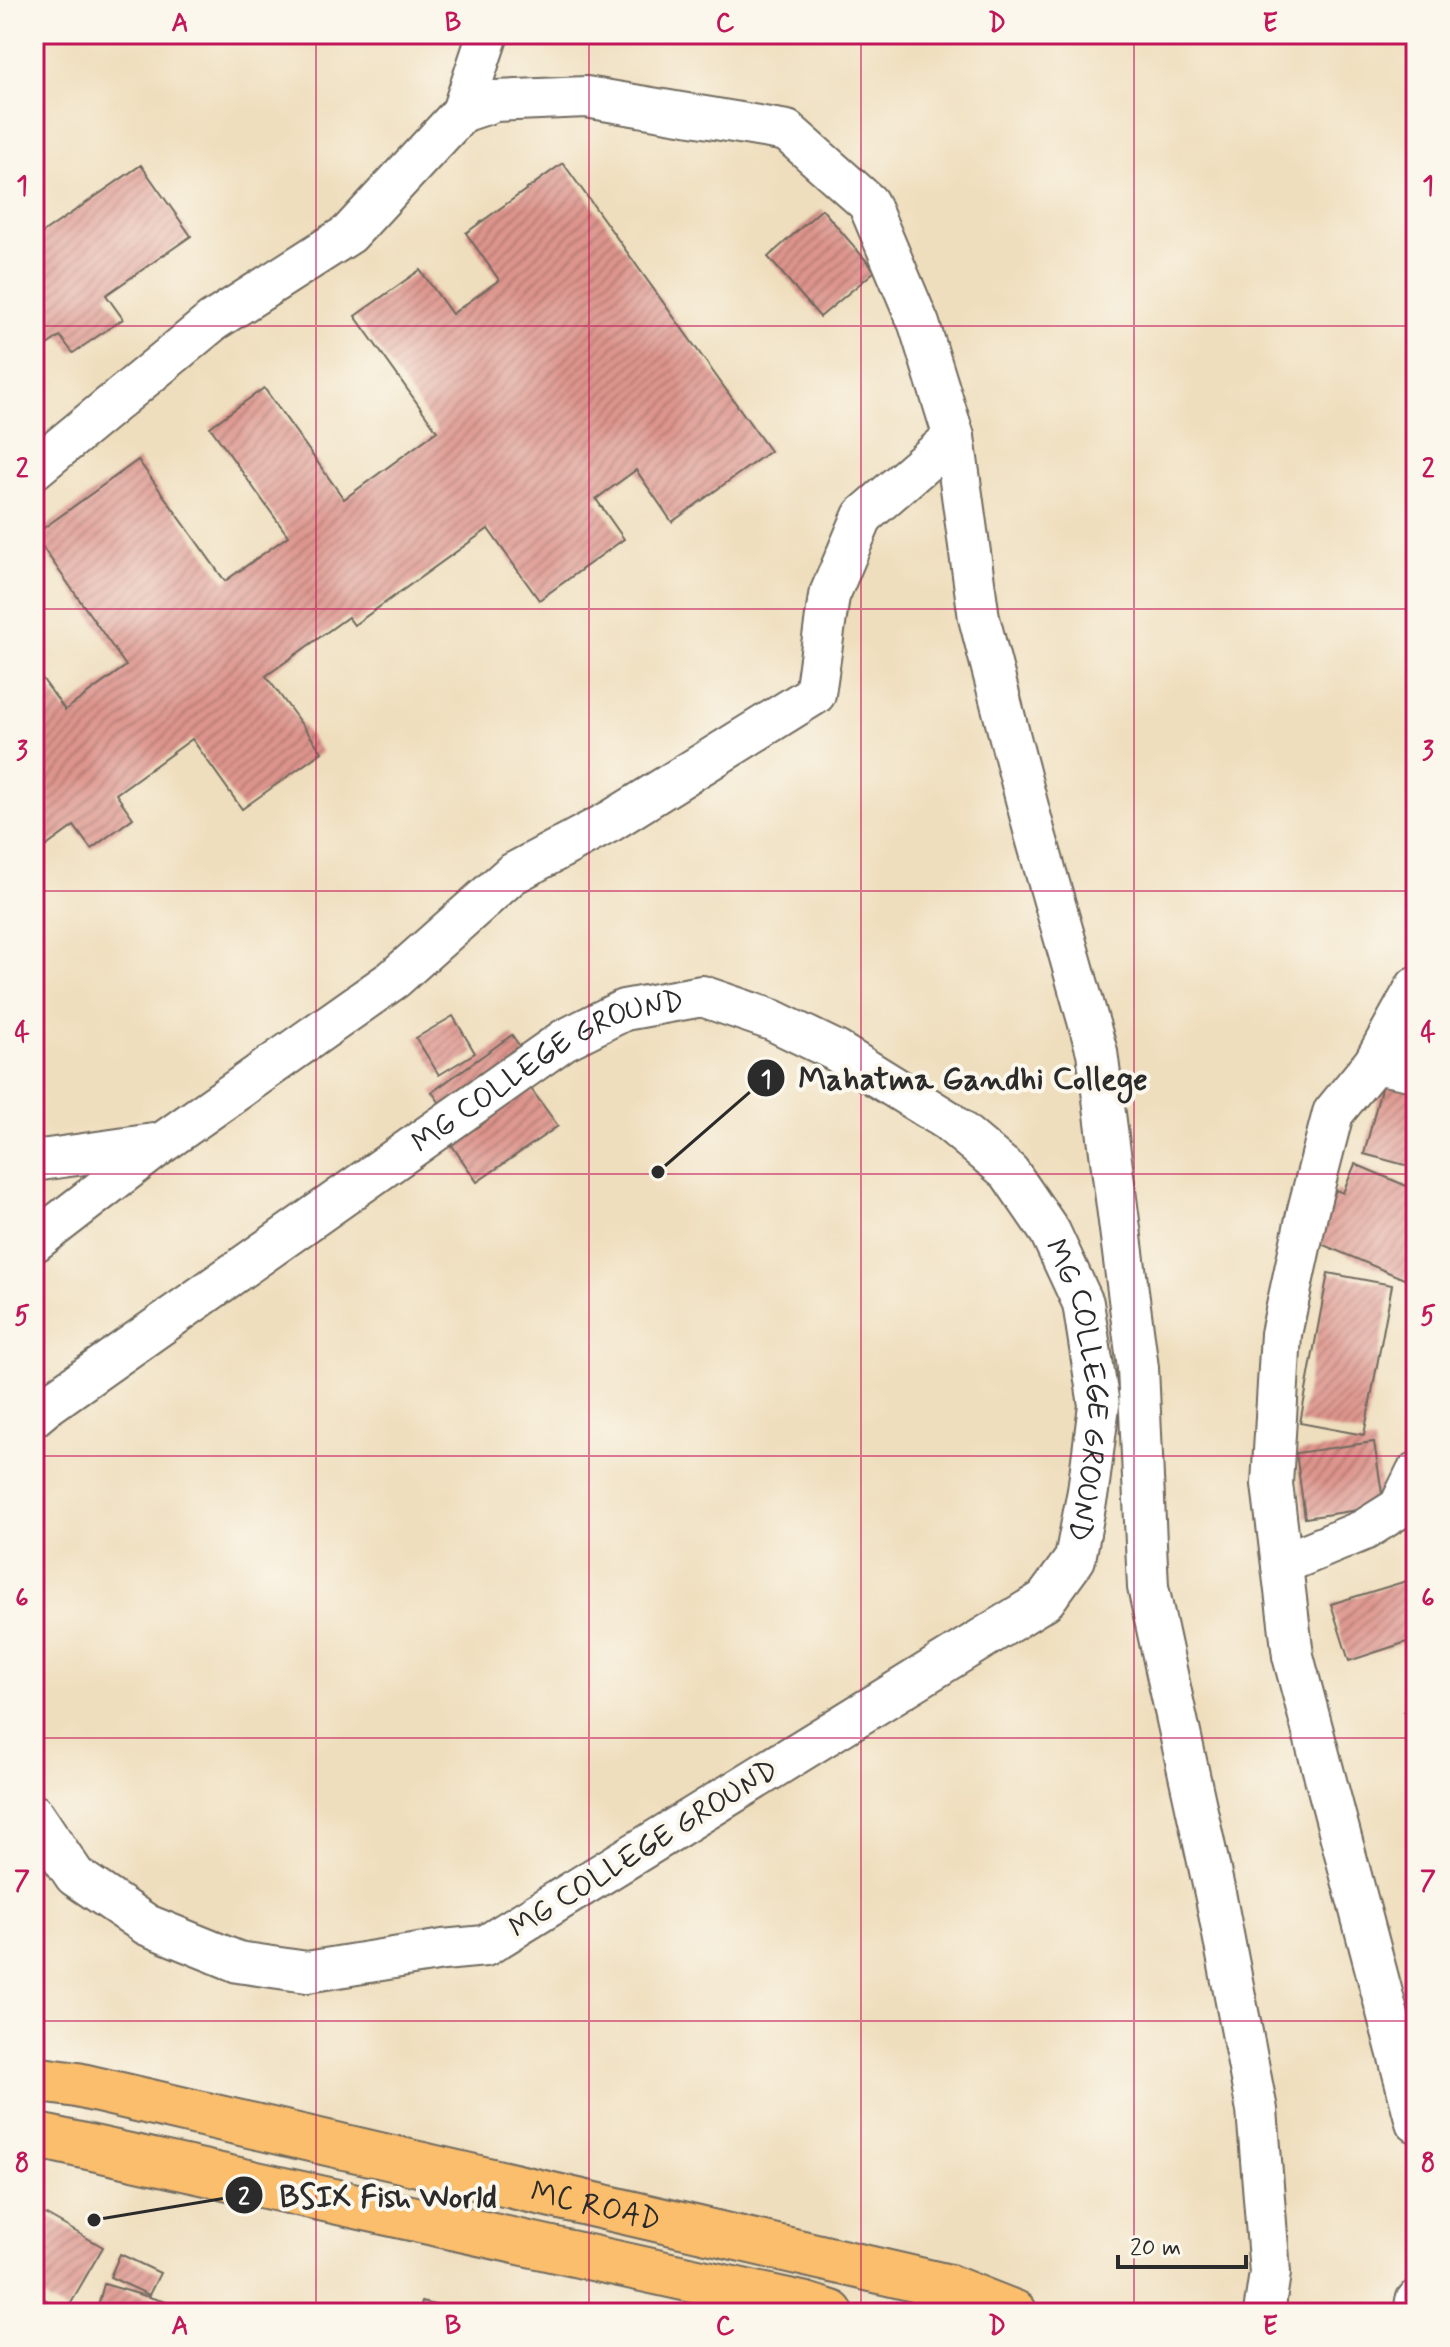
<svg xmlns="http://www.w3.org/2000/svg" width="1450" height="2347" font-family="Mynerve,sans-serif">
	<style>
		.building { fill: url(#building-hatch) }
		.lines { fill: none; stroke-linecap: round; stroke-linejoin: round }
		.street-casing { stroke: #706a5e; stroke-width: 44 }
		.primary-casing { stroke: #706a5e; stroke-width: 48 }
		.street { stroke: #fff; stroke-width: 40 }
		.primary { stroke: #fabe6d; stroke-width: 44 }
		.grid { fill: none; stroke: #c2185b; stroke-width: 2; stroke-opacity: 0.55 }
		.labels { text-anchor: middle; stroke-width: 8; stroke-linejoin: round; paint-order: stroke }
		.street-label { font-size: 30px; fill: #2b2b2b; stroke: #fbf7ec }
		.leader { fill: none; stroke: #2b2b2b; stroke-width: 3 }
		.callout-dot { fill: #2b2b2b; stroke: #fbf7ec; stroke-width: 3 }
		.mark-label { font-size: 24px; text-anchor: middle; font-weight: bold; fill: #fff }
		.callout-label { font-size: 32px; text-anchor: middle; font-weight: bold; fill: #2b2b2b; stroke: #fbf7ec; stroke-width: 8; stroke-linejoin: round; paint-order: stroke }
		.neatline { fill: none; stroke: #c2185b; stroke-width: 3 }
		.grid-label { font-size: 26px; text-anchor: middle; font-weight: bold; fill: #c2185b }
	</style>
	<defs>
		<pattern id="building-hatch" width="6" height="6" patternUnits="userSpaceOnUse" patternTransform="scale(2)"><rect width="6" height="6" fill="#dd948c"/><path d="M-1 1l2-2M0 6l6-6M5 7l2-2" fill="none" stroke="#b37973"/></pattern>
	</defs>
	<rect width="100%" height="100%" fill="#fbf7ec"/>
	<filter id="ink" filterUnits="userSpaceOnUse"><feTurbulence type="fractalNoise" baseFrequency=".0125" numOctaves="2"/><feDisplacementMap in="SourceGraphic" scale="16" xChannelSelector="R" yChannelSelector="G"/><feConvolveMatrix kernelMatrix="1 2 1 2 8 2 1 2 1" color-interpolation-filters="sRGB"/></filter>
	<filter id="wash" filterUnits="userSpaceOnUse"><feTurbulence type="fractalNoise" baseFrequency=".006" numOctaves="4" result="noise"/><feDisplacementMap in="SourceGraphic" scale="32" xChannelSelector="R" yChannelSelector="G"/><feGaussianBlur stdDeviation="1.8" result="paint"/><feColorMatrix in="noise" values="0 0 0 0 0 0 0 0 0 0 0 0 0 0 0 0 0 1.4 0 .05"/><feComposite in="paint" operator="in"/></filter>
	<g filter="url(#wash)">
		<rect width="100%" height="100%" fill="#efdebd"/>
		<g id="blocks">
			<!-- building -->
			<path class="building" d="M563 163 770 451 672 522 636 470 596 499 624 539 539 600 488 529 354 625 348 617 266 676 322 752 242 809 192 739 116 794 133 818 91 849 74 826 34 855V667L65 710 126 666 34 535 138 460 225 581 288 536 210 427 264 388 344 499 437 431 355 316 420 270 452 314 499 280 466 233Z
				M141 165 191 236 106 295 123 319 73 353 60 336 34 354V239Z
				M822 209 875 271 820 317 768 257Z
				M453 1016 475 1053 439 1075 416 1038Z
				M512 1035 540 1076 460 1131 432 1092Z
				M1384 1077 1416 1085V1168L1364 1154Z
				M529 1086 558 1126 477 1182 449 1141Z
				M1355 1164 1416 1190V1284L1314 1241 1336 1190 1343 1193Z
				M1328 1273 1392 1285 1364 1435 1300 1423Z
				M1374 1442 1384 1506 1305 1518 1296 1453Z
				M1416 1578V1639L1349 1661 1331 1604Z
				M1416 1707V1744L1404 1711Z
				M34 2208 103 2247 66 2311 34 2293Z
				M120 2254 160 2273 149 2295 110 2277Z
				M104 2284 166 2302 163 2313H96Z
				M422 2302 465 2312V2313H419Z
				M236 2306 252 2313H233Z"/>
		</g>
	</g>
	<g filter="url(#ink)">
		<use href="#blocks" fill-opacity="0" stroke="#706a5e" stroke-width="2"/>
		<g class="lines">
			<defs>
				<g id="street">
					<path d="M954 437 979 618 1035 834 1097 1052 1138 1368 1148 1587 1216 1898 1257 2110 1270 2273 1264 2313"/>
					<path d="M34 469 213 321 349 234 462 112"/>
					<path d="M1416 987 1374 1063 1333 1113 1308 1210 1281 1334 1272 1484 1293 1656 1416 2122"/>
					<path d="M1374 1063 1416 1071"/>
					<path d="M34 1161 161 1143"/>
					<path d="M34 1242 162 1143 394 979 512 874 611 821 815 694 829 596 863 516 954 437 919 324 868 203 787 131 586 97 495 101 462 112 488 34"/>
					<path id="s1" d="M34 1416 46 1406 564 1040 624 1010 702 996 772 1020 836 1051 947 1120 1009 1172 1050 1232 1083 1303 1099 1405 1088 1491 1075 1559 1045 1600 485 1946 443 1950 307 1972 238 1962 147 1925 75 1876 34 1815"/>
					<path d="M1282 1564 1364 1530 1399 1508 1416 1473"/>
					<path d="M1414 2313 1416 2301"/>
				</g>
				<g id="primary">
					<path id="s2" d="M34 2079 77 2085 949 2287 1015 2313"/>
					<path d="M34 2135 806 2305 831 2313"/>
				</g>
			</defs>
			<!-- street casing -->
			<use href="#street" class="street-casing"/>
			<!-- primary casing -->
			<use href="#primary" class="primary-casing"/>
			<!-- street -->
			<use href="#street" class="street"/>
			<!-- primary -->
			<use href="#primary" class="primary"/>
		</g>
	</g>
	<!-- grid -->
	<path class="grid" d="M316 34V2313M589 34V2313M861 34V2313M1134 34V2313M34 326H1416M34 609H1416M34 891H1416M34 1174H1416M34 1456H1416M34 1738H1416M34 2021H1416"/>
	<g class="labels">
		<!-- street labels -->
		<g class="street-label">
			<text dy="10" stroke="none"><textPath href="#s1" startOffset="622">MG COLLEGE GROUND</textPath></text>
			<text dy="10" stroke="none"><textPath href="#s1" startOffset="1390">MG COLLEGE GROUND</textPath></text>
			<text transform="translate(643 1848) rotate(-32)" y="10">MG COLLEGE GROUND</text>
			<text dy="10" stroke="none"><textPath href="#s2" startOffset="576">MC ROAD</textPath></text>
		</g>
	</g>
	<!-- callouts -->
	<path class="leader" d="M658 1172L766 1078M94 2220L244 2195"/>
	<g class="callout-dot">
		<circle cx="658" cy="1172" r="8"/>
		<circle cx="94" cy="2220" r="8"/>
		<circle cx="766" cy="1078" r="20"/>
		<circle cx="244" cy="2195" r="20"/>
	</g>
	<g class="mark-label">
		<text x="766" y="1087">1</text>
		<text x="244" y="2204">2</text>
	</g>
	<g class="callout-label">
		<text x="973" y="1089">Mahatma Gandhi College</text>
		<text x="388" y="2207">BSIX Fish World</text>
	</g>
	<!-- margin -->
	<rect width="1450" height="2347" fill="none" stroke="#fbf7ec" stroke-width="88"/>
	<!-- scale -->
	<path d="M1118 2255v12h128v-12" fill="none" stroke="#2b2b2b" stroke-width="4"/>
	<text x="1130" y="2255" font-size="24" fill="#2b2b2b" stroke="#fbf7ec" stroke-width="6" paint-order="stroke">20 m</text>
	<rect x="44" y="44" width="1362" height="2259" class="neatline"/>
	<g class="grid-label">
		<text x="180" y="31">A</text>
		<text x="453" y="31">B</text>
		<text x="725" y="31">C</text>
		<text x="997" y="31">D</text>
		<text x="1270" y="31">E</text>
		<text x="22" y="194">1</text>
		<text x="1428" y="194">1</text>
		<text x="22" y="477">2</text>
		<text x="1428" y="477">2</text>
		<text x="22" y="759">3</text>
		<text x="1428" y="759">3</text>
		<text x="22" y="1041">4</text>
		<text x="1428" y="1041">4</text>
		<text x="22" y="1324">5</text>
		<text x="1428" y="1324">5</text>
		<text x="22" y="1606">6</text>
		<text x="1428" y="1606">6</text>
		<text x="22" y="1889">7</text>
		<text x="1428" y="1889">7</text>
		<text x="22" y="2171">8</text>
		<text x="1428" y="2171">8</text>
		<text x="180" y="2334">A</text>
		<text x="453" y="2334">B</text>
		<text x="725" y="2334">C</text>
		<text x="997" y="2334">D</text>
		<text x="1270" y="2334">E</text>
	</g>
</svg>
